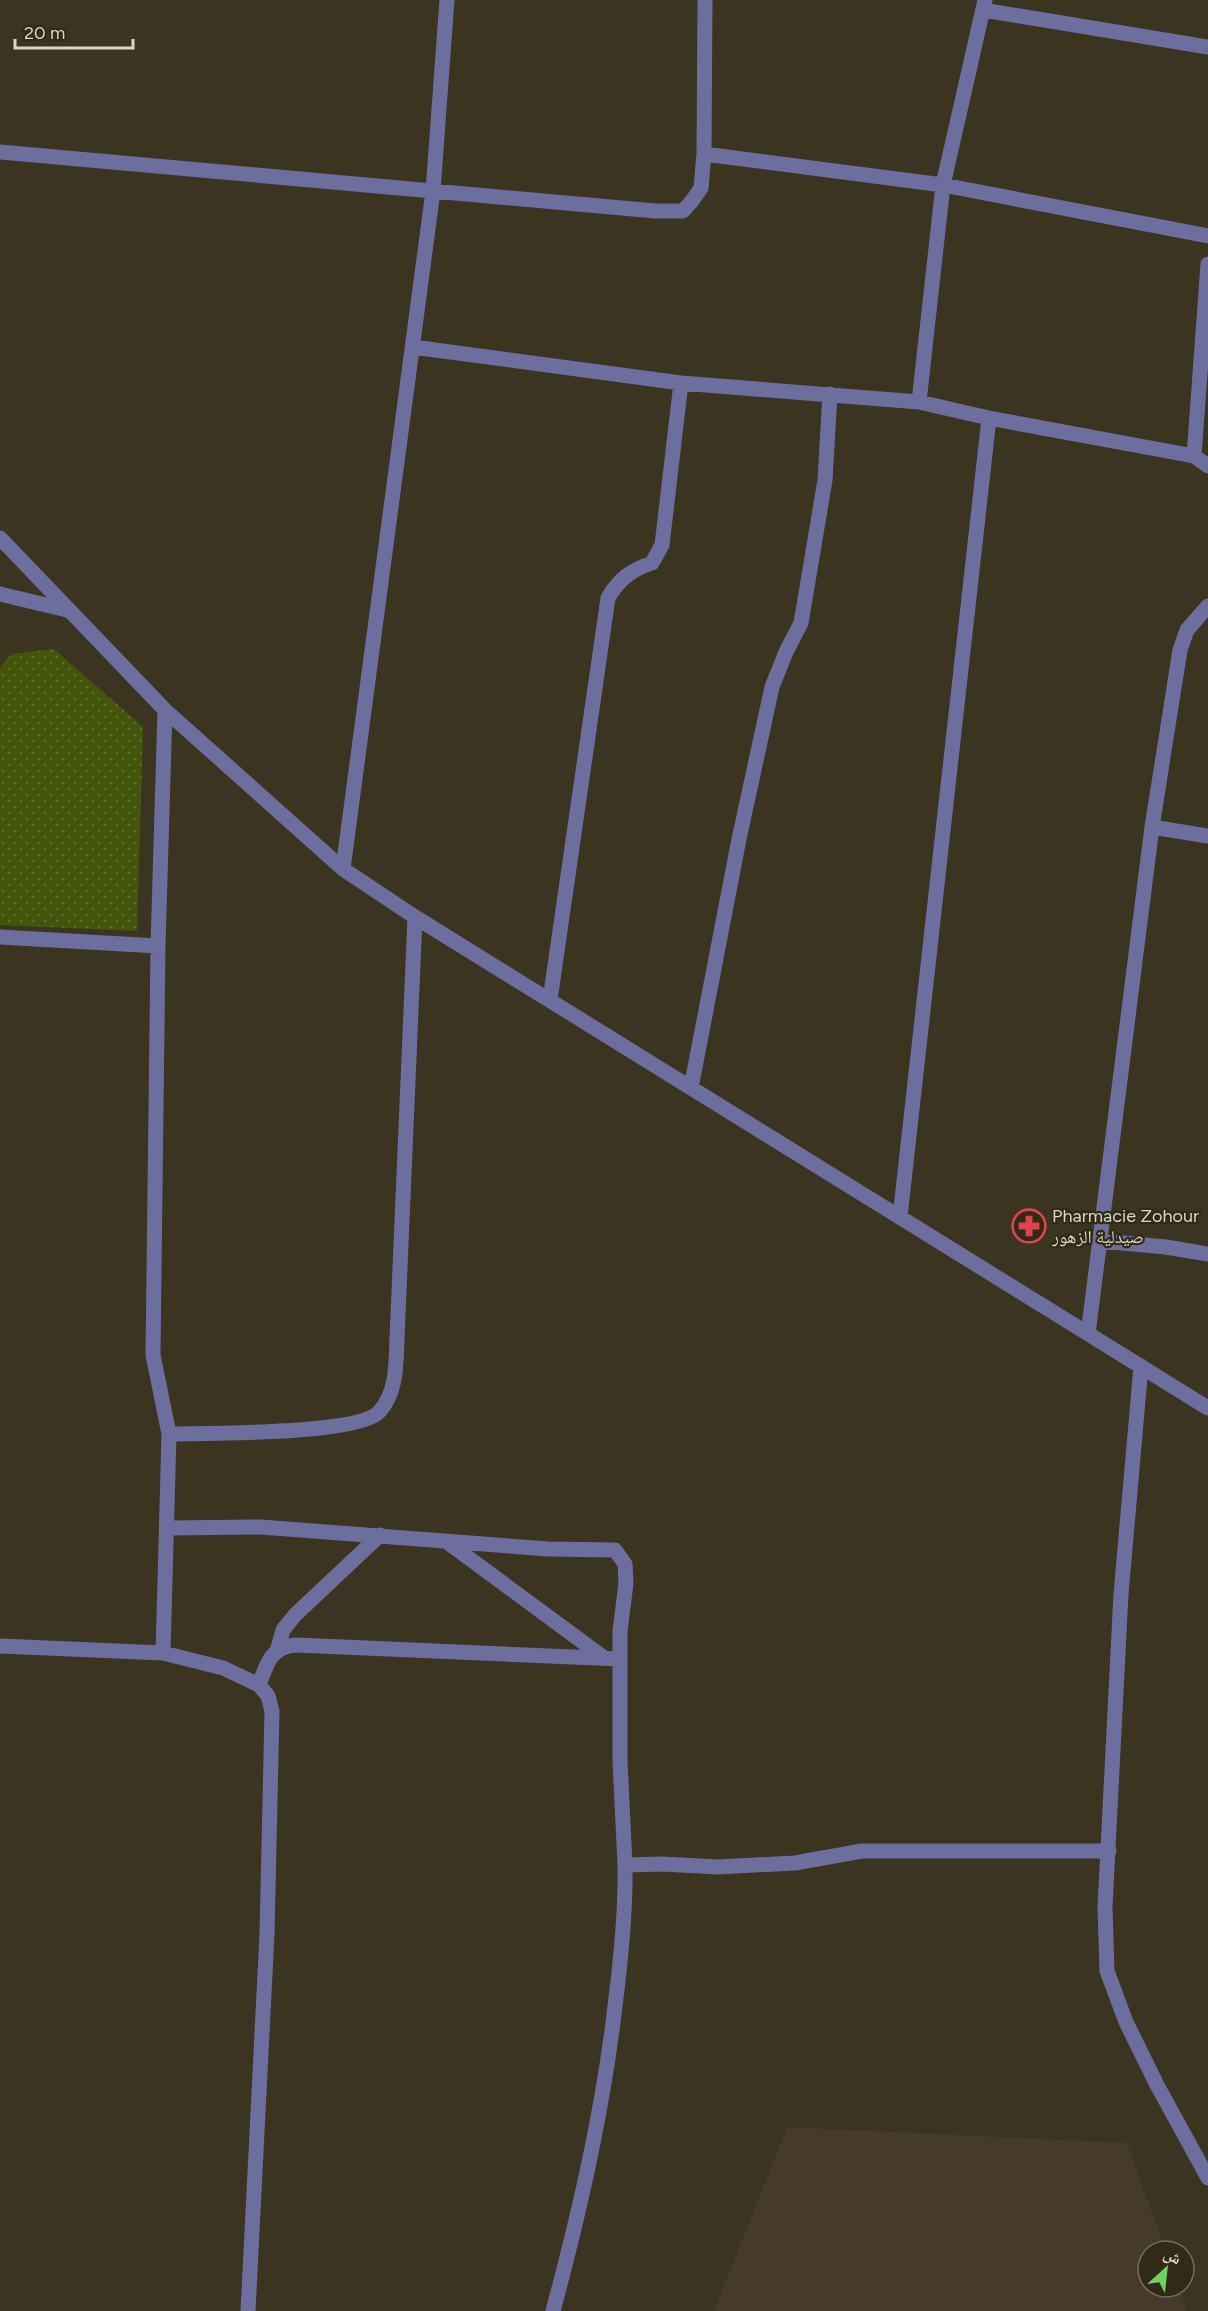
<svg xmlns="http://www.w3.org/2000/svg" width="1208" height="2311" font-family="Figtree,'Noto Naskh Arabic',sans-serif">
	<style>
		.education { fill: #463a2b }
		.grass { fill: url(#grass-dots) }
		.lines { fill: none; stroke-linecap: round; stroke-linejoin: round }
		.minor { stroke: #6c6f9d; stroke-width: 15 }
		.labels { text-anchor: middle; stroke-width: 4.5; stroke-linejoin: round; paint-order: stroke }
		.poi-label { font-size: 18px; fill: #d9d6ca; stroke: #302a17; text-anchor: start }
	</style>
	<defs>
		<pattern id="grass-dots" width="8" height="8" patternUnits="userSpaceOnUse" patternTransform="scale(1.5)"><rect width="8" height="8" fill="#42550b"/><path d="M2 2h.1M6 6h.1" fill="none" stroke="#5d6d2d" stroke-width="1.8" stroke-linecap="round"/></pattern>
	</defs>
	<rect width="100%" height="100%" fill="#3a3421"/>
	<!-- education -->
	<path class="education" d="M787 2127 1127 2143 1166 2251H1148V2287H1179L1187 2311H714Z"/>
	<!-- grass -->
	<path class="grass" d="M54 649 143 727 137 931 0 925V668L11 654Z"/>
	<g class="lines">
		<!-- minor -->
		<path class="minor" d="M983 10 1208 47
			M0 152 655 211H683L692 201 701 188 704 154 705 0
			M704 154 943 185 1208 236
			M413 347 681 383 919 402 989 418 1194 456 1208 466
			M919 402 943 185 985 0
			M1194 456 1208 264
			M0 538 165 710 343 869 415 917 1208 1408
			M0 594 67 610
			M1152 827 1208 836
			M343 869 433 191 447 0
			M0 937 158 946
			M550 1000 608 598C619 579 631 570 652 563L662 545 681 383
			M691 1088 739 839 772 687 786 652 801 623 825 480 830 394
			M900 1217 989 418
			M1100 1241 1166 1247 1208 1254
			M1088 1334 1152 827 1180 650 1187 630 1208 606
			M1141 1366 1121 1594 1105 1907 1107 1971 1126 2022 1157 2085 1208 2178
			M169 1434C205 1433 358 1435 379 1412 397 1393 396 1364 397 1338L415 917
			M168 1528 261 1527 548 1549 615 1550 625 1564 626 1583 620 1631V1761L625 1865
			M447 1542 603 1657
			M0 1646 163 1653 223 1668 259 1685 268 1696 272 1711 267 1934 248 2311
			M277 1651 283 1630 295 1615 380 1535
			M163 1653 169 1434 153 1355 158 946 165 710
			M259 1685C267 1664 270 1647 296 1645L620 1659
			M553 2311C580 2210 603 2110 615 2006 621 1959 626 1912 625 1865L662 1864 718 1867 795 1863 862 1851H1109"/>
	</g>
	<!-- icons -->
	<defs>
		<symbol id="pharmacy-ring" viewBox="-11 -11 22 22"><circle r="9.5" fill="#302a17" stroke="#e0444e" stroke-width="1.5"/><path d="M-2-6h4v4h4v4h-4v4h-4v-4h-4v-4h4Z" fill="#e0444e"/></symbol>
	</defs>
	<g fill-rule="evenodd">
		<use href="#pharmacy-ring" x="1010" y="1207" width="38" height="38"/>
	</g>
	<g class="labels">
		<!-- poi labels -->
		<g class="poi-label">
			<text x="1052" y="1222">Pharmacie Zohour<tspan x="1052" dy="21">صيدلية الزهور</tspan></text>
		</g>
	</g>
	<!-- north arrow -->
	<g transform="translate(1166 2269) rotate(27)"><circle r="28" fill="#302a17" stroke="#746f5f" stroke-width="1.5"/>
	<path d="M0-4.5L10 22L0 15L-10 22Z" fill="#6fd360"/>
	<text y="-9" font-size="16" font-weight="bold" text-anchor="middle" fill="#d9d6ca">ش</text>
	</g>
	<!-- scale -->
	<path d="M15 39v9h118v-9" fill="none" stroke="#d9d6ca" stroke-width="3"/>
	<text x="24" y="39" font-size="18" fill="#d9d6ca" stroke="#302a17" stroke-width="4.5" paint-order="stroke">20 m</text>
</svg>
